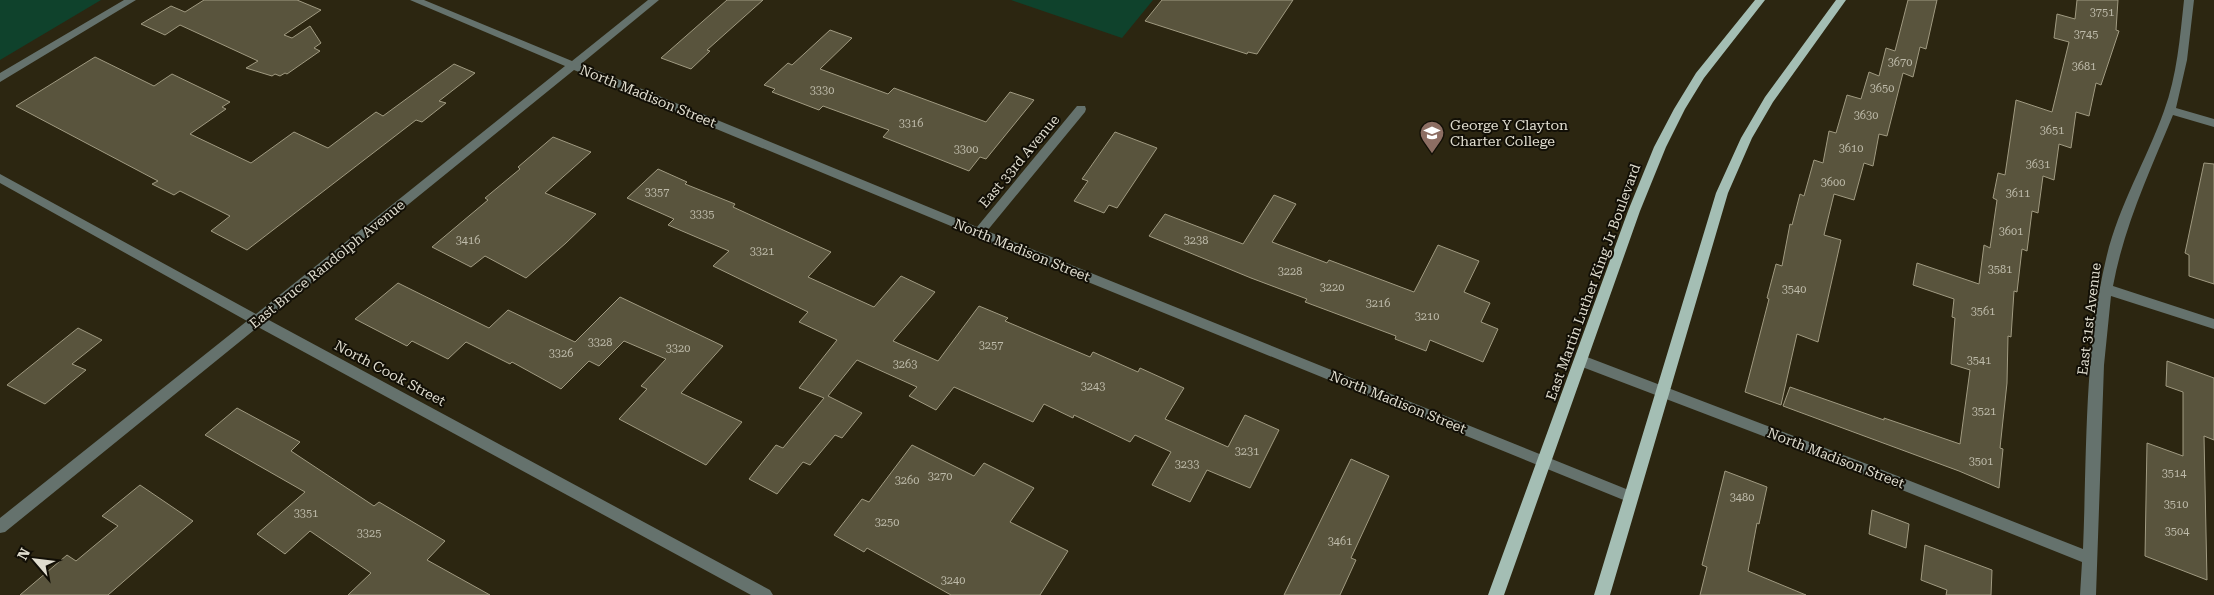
<svg xmlns="http://www.w3.org/2000/svg" width="2214" height="595" font-family="'Roboto Serif',serif">
	<style>
		.green { fill: #0f422c }
		.building { fill: #59543d; stroke: #a09a81 }
		.lines { fill: none; stroke-linecap: round; stroke-linejoin: round }
		.minor { fill: #65726d; fill-rule: evenodd }
		.major { fill: #a4beb4; fill-rule: evenodd }
		.labels { text-anchor: middle; stroke-width: 4; stroke-linejoin: round; paint-order: stroke }
		.number-label { font-size: 11px; fill: #bebbaa }
		.street-label { font-size: 14px; fill: #e0ddcf; stroke: #120f06 }
		.poi-label { font-size: 14px; fill: #e0ddcf; stroke: #120f06; text-anchor: start }
	</style>
	<rect width="100%" height="100%" fill="#2c2611"/>
	<!-- green -->
	<path class="green" d="M0 0H101L0 60Z
		M1011 0H1153L1122 38Z"/>
	<!-- building -->
	<path class="building" d="M204 0H297L321 10 284 35 292 38 310 26 321 43 314 48 320 51 287 74 285 73 280 76 275 74 272 76 246 68 258 61 180 25 165 35 141 24 171 6 185 12Z
		M727 0H763L707 50 710 51 691 69 661 58Z
		M1162 0H1293L1257 54 1248 52 1247 54 1145 21Z
		M1908 0H1937L1926 49 1920 47 1913 77 1903 73 1887 136 1879 134 1873 166 1864 163 1854 200 1834 194 1824 235 1841 240 1818 342 1797 334 1781 405 1745 392 1769 299 1767 298 1776 264 1782 266 1790 224 1792 225 1800 194 1804 196 1814 160 1823 163 1829 131 1836 133 1847 95 1861 99 1869 72 1879 76 1886 48 1895 51Z
		M2077 0H2118L2116 30 2119 31 2101 85 2096 83 2089 116 2076 112 2071 148 2059 144 2054 180 2043 176 2038 213 2032 211 2027 251 2022 249 2017 292 2014 291 2011 337 2008 336 2007 383 2000 448 2003 449 1999 488 1959 471 1783 406 1790 387 1884 420V418L1960 444 1970 370 1951 364 1955 318 1952 317 1954 299 1913 285 1917 263 1979 284 1984 245 1990 248 1997 200 1993 198 1998 173 2005 175 2016 100 2052 112 2069 42 2054 38 2057 14 2075 19Z
		M830 30 852 38 820 69 888 94 894 88 986 122 1010 92 1034 100 986 159 980 157 969 171 883 137 889 130 823 106 819 110 772 92 775 89 764 85 788 63 792 65Z
		M95 57 154 86 172 74 230 102 222 107 226 109 190 134 251 163 294 132 328 148 376 112 383 116 454 64 475 73 439 101 446 103 422 122 416 120 247 250 211 231 230 216 180 191 174 195 152 184 158 181 16 106Z
		M1115 132 1157 148 1117 208 1109 205 1104 213 1074 201 1088 181 1082 179Z
		M553 137 591 152 545 193 596 214 566 243 526 278 485 256 471 267 432 247 488 200 485 198 520 169 518 167Z
		M2204 163 2214 164V284L2189 276V255L2185 253Z
		M658 169 687 182 685 184 735 204 733 207 831 252 808 277 874 307 901 276 935 292 893 341 938 361 979 306 1008 318 1005 321 1090 357 1093 352 1138 372 1140 368 1184 388 1165 419 1228 447 1245 415 1279 430 1250 488 1207 470 1190 502 1152 485 1171 452 1135 435 1130 442 1074 415 1073 418 1044 404 1033 422 954 387 936 410 909 396 917 387 857 360 828 396 862 413 842 438 835 435 810 465 803 462 777 494 749 479 776 445 783 448 824 398 799 388 837 340 799 322 808 312 713 266 729 251 668 225 674 219 627 198Z
		M1274 195 1296 204 1272 242 1327 263 1329 260 1414 292 1438 245 1479 261 1464 292 1490 303 1481 322 1498 329 1483 362 1430 340 1426 351 1395 339 1396 336 1305 302 1307 299 1251 278 1149 236 1165 214 1243 244Z
		M398 283 489 328 508 310 575 342 620 297 723 346 681 393 742 422 706 465 619 419 647 389 641 386 666 359 624 341 599 366 589 361 561 389 512 362 510 364 466 342 448 359 412 341 407 346 355 319Z
		M78 328 102 340 72 364 86 370 45 404 7 385Z
		M2167 361 2214 378V440L2204 436 2207 580 2145 556 2147 443 2183 456V392L2166 386Z
		M237 408 300 442 291 451 374 506 379 502 445 541 427 560 490 595H348L371 573 310 531 285 554 257 534 305 492 205 435Z
		M912 445 974 476 984 463 1034 488 1010 522 1068 551 1040 595H951L867 548 864 552 834 535 862 499 869 502Z
		M1351 459 1389 476 1351 558 1356 560 1340 595H1284Z
		M1725 471 1767 487 1759 524 1757 523 1748 571 1806 595H1700L1707 567 1702 565Z
		M140 485 193 521 108 595H20L67 555 76 561 118 526 102 516Z
		M1872 510 1909 524 1906 548 1869 534Z
		M1925 545 1992 570 1991 595H1946L1947 590 1921 580Z"/>
	<g class="lines">
		<!-- minor -->
		<path class="minor" d="M124 0H136L0 82V73Z
			M410 0H424L572 61 648 0H659L581 64 977 227 1077 106H1085L1086 109 1085 112 987 231 1636 493 1638 497 1636 501 1631 503 1626 501 975 236 574 70 267 319 770 590 773 595H751L258 327 5 532 0 533V518L247 321 0 183V174L256 314 565 66Z
			M2184 0H2194L2187 60 2176 108 2214 119V127L2173 115C2150 171 2124 226 2113 286L2214 319V329L2111 296 2104 365 2096 595H2080L2082 562 1857 472 1577 365 1575 361 1577 357H1587L1867 464 2083 549C2087 454 2084 351 2106 259 2118 207 2146 161 2164 111 2177 76 2180 37 2184 0Z"/>
		<!-- major -->
		<path class="major" d="M1755 0H1765L1704 78 1685 109 1666 147 1640 211 1504 595H1488L1628 211 1654 147 1674 109 1696 73Z
			M1836 0H1846L1773 102 1752 138 1728 193 1610 595H1594L1716 193 1741 138 1765 97Z"/>
	</g>
	<!-- icons -->
	<defs>
		<symbol id="university-pin" viewBox="-11 -11 22 30"><path d="M0 17L-7.5 6A9.5 9.5 0 1 1 7.5 6Z" fill="#8d6e63" stroke="#120f06"/><path d="M0-5L7-2L0 1L-7-2ZM-4 1L0 2.5L4 1V4Q0 6-4 4Z" fill="#fff"/></symbol>
	</defs>
	<g fill-rule="evenodd">
		<use href="#university-pin" x="1418" y="119" width="28" height="38"/>
	</g>
	<g class="labels">
		<!-- number labels -->
		<g class="number-label">
			<text x="2102" y="16">3751</text>
			<text x="2086" y="38">3745</text>
			<text x="1900" y="66">3670</text>
			<text x="2084" y="70">3681</text>
			<text x="1882" y="92">3650</text>
			<text x="822" y="94">3330</text>
			<text x="1866" y="119">3630</text>
			<text x="911" y="127">3316</text>
			<text x="2052" y="134">3651</text>
			<text x="1851" y="152">3610</text>
			<text x="966" y="153">3300</text>
			<text x="2038" y="168">3631</text>
			<text x="1833" y="186">3600</text>
			<text x="657" y="196">3357</text>
			<text x="2018" y="197">3611</text>
			<text x="702" y="218">3335</text>
			<text x="2011" y="235">3601</text>
			<text x="468" y="244">3416</text>
			<text x="1196" y="244">3238</text>
			<text x="762" y="255">3321</text>
			<text x="2000" y="273">3581</text>
			<text x="1290" y="275">3228</text>
			<text x="1332" y="291">3220</text>
			<text x="1794" y="293">3540</text>
			<text x="1378" y="307">3216</text>
			<text x="1983" y="315">3561</text>
			<text x="1427" y="320">3210</text>
			<text x="600" y="346">3328</text>
			<text x="991" y="349">3257</text>
			<text x="678" y="352">3320</text>
			<text x="561" y="357">3326</text>
			<text x="1979" y="364">3541</text>
			<text x="905" y="368">3263</text>
			<text x="1093" y="390">3243</text>
			<text x="1984" y="415">3521</text>
			<text x="1247" y="455">3231</text>
			<text x="1981" y="465">3501</text>
			<text x="1187" y="468">3233</text>
			<text x="2174" y="477">3514</text>
			<text x="940" y="480">3270</text>
			<text x="907" y="484">3260</text>
			<text x="1742" y="501">3480</text>
			<text x="2176" y="508">3510</text>
			<text x="306" y="517">3351</text>
			<text x="887" y="526">3250</text>
			<text x="2177" y="535">3504</text>
			<text x="369" y="537">3325</text>
			<text x="1340" y="545">3461</text>
			<text x="953" y="584">3240</text>
		</g>
		<!-- street labels -->
		<g class="street-label">
			<text transform="translate(648 96) rotate(22)" y="5">North Madison Street</text>
			<text transform="translate(1019 161) rotate(-50)" y="5">East 33rd Avenue</text>
			<text transform="translate(1022 250) rotate(22)" y="5">North Madison Street</text>
			<text transform="translate(327 264) rotate(-39)" y="5">East Bruce Randolph Avenue</text>
			<text transform="translate(1593 282) rotate(-70)" y="5">East Martin Luther King Jr Boulevard</text>
			<text transform="translate(2089 319) rotate(-83)" y="5">East 31st Avenue</text>
			<text transform="translate(390 373) rotate(28)" y="5">North Cook Street</text>
			<text transform="translate(1398 402) rotate(22)" y="5">North Madison Street</text>
			<text transform="translate(1836 458) rotate(21)" y="5">North Madison Street</text>
		</g>
		<!-- poi labels -->
		<g class="poi-label">
			<text x="1450" y="130">George Y Clayton<tspan x="1450" dy="16">Charter College</tspan></text>
		</g>
	</g>
	<!-- north arrow -->
	<g transform="translate(35 560) rotate(298)" stroke="#120f06" stroke-width="4" paint-order="stroke">
	<path d="M0-4L9 19L0 12L-9 19Z" fill="#e0ddcf"/>
	<text y="-8" font-size="14" font-weight="bold" text-anchor="middle" fill="#e0ddcf">N</text>
	</g>
</svg>
